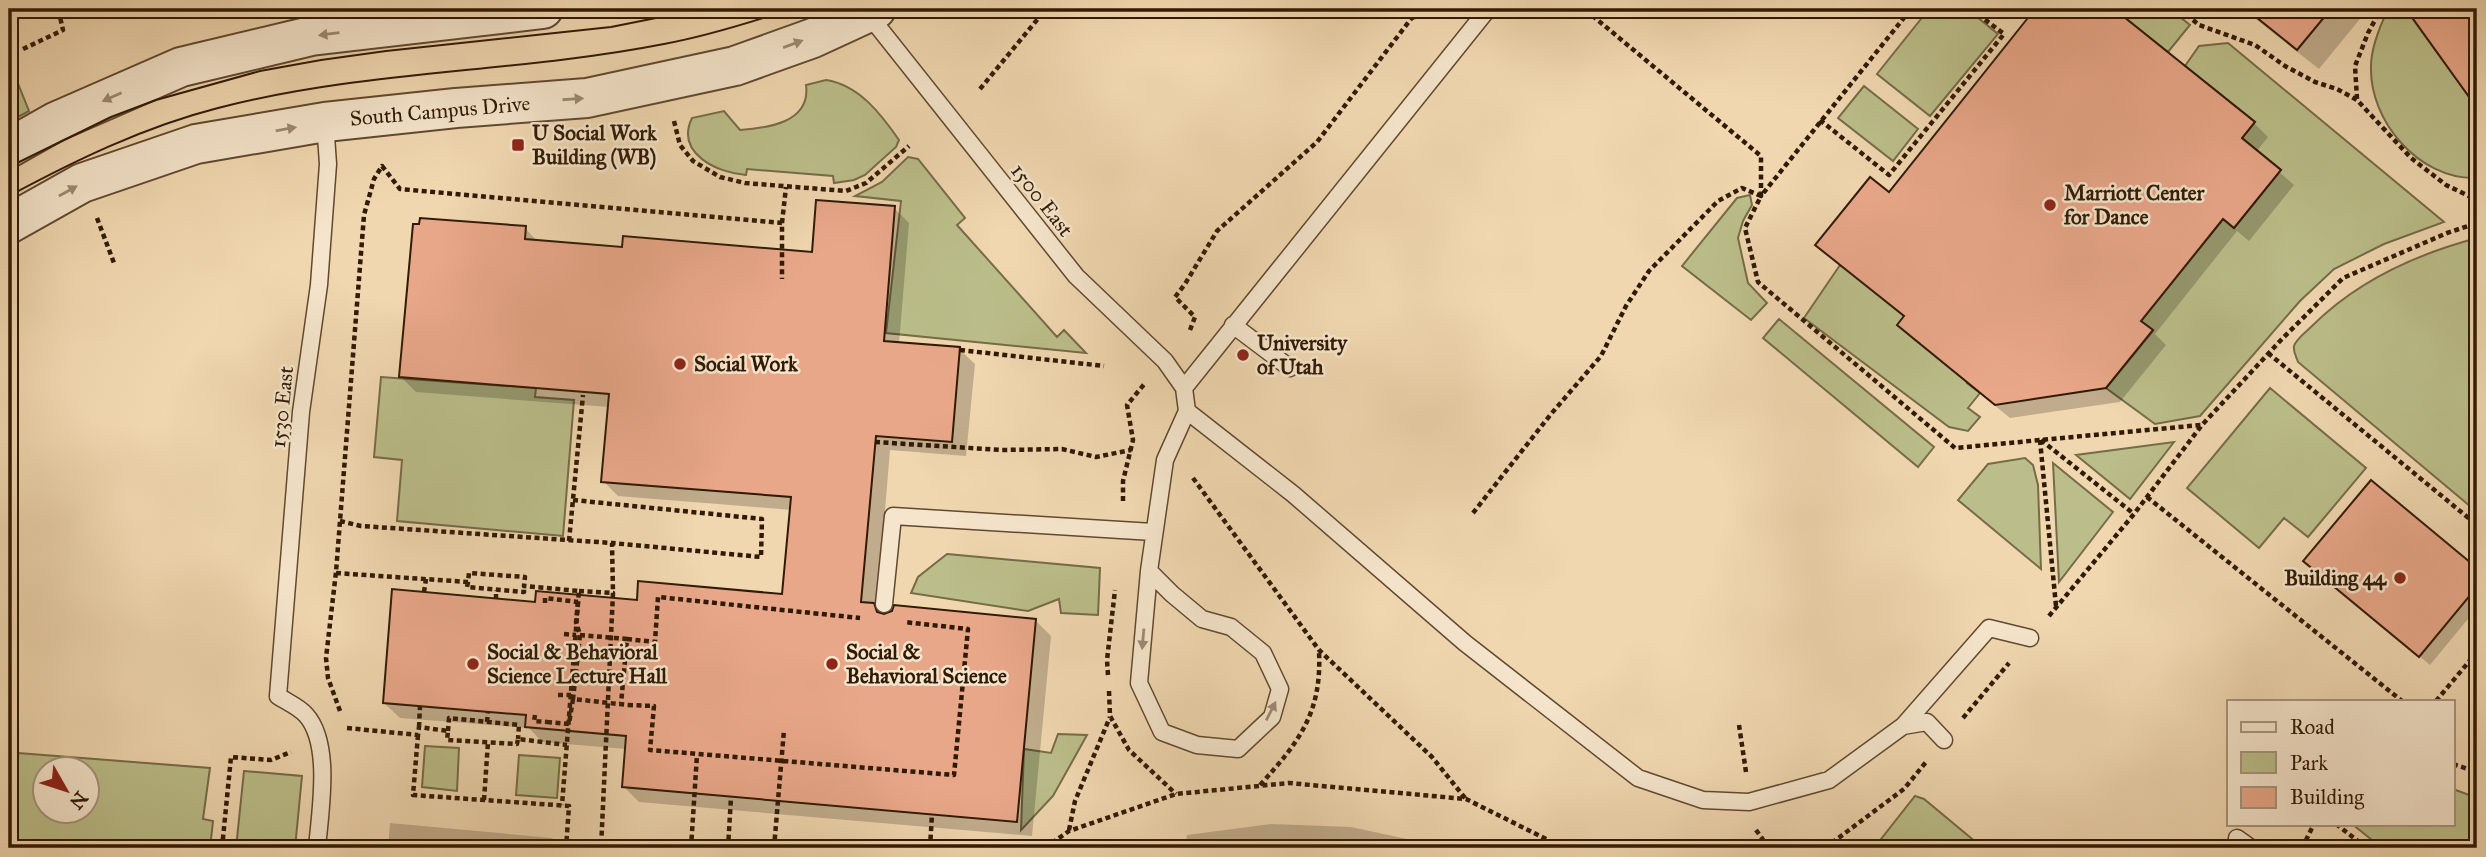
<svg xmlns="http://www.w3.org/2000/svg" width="2486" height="857" font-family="'IM FELL Great Primer',serif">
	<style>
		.green { fill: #bbbe8a; stroke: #766c47; stroke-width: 2; fill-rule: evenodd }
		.shadow { fill: #0003 }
		.building { fill: #e8a789; stroke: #311a04; stroke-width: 2 }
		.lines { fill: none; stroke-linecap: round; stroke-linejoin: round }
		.service-casing { stroke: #61492f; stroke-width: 19 }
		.tertiary-casing { stroke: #61492f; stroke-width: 42 }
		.path { stroke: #311a04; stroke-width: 4.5; stroke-dasharray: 5 3.5; stroke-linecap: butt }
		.service { stroke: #f5e5cc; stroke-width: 16 }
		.tertiary { stroke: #f5e5cc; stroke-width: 38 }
		.tram { stroke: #311a04; stroke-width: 2 }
		.path-bridge { stroke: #311a04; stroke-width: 4.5; stroke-dasharray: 5 3.5; stroke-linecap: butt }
		.oneway { fill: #9d8a72 }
		.poi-dot { fill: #8f2418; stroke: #f5e5cc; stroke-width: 2.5 }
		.labels { text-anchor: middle; stroke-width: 5; stroke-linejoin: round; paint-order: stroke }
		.street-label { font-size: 21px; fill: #311a04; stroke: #f5e5cc }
		.poi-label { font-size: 21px; font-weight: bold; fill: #311a04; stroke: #f5e5cc; text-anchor: start }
	</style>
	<rect width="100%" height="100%" fill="#f0d7b0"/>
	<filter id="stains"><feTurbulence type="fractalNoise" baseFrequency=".00286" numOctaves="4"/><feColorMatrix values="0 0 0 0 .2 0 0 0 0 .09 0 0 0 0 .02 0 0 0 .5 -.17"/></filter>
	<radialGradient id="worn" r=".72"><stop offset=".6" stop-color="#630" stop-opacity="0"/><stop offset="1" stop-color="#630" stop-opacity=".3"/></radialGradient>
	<!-- green -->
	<path class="green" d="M1929 9H1967L1998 34 1930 116 1877 74Z
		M2114 9H2170L2190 25 2168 52Z
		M2388 9H2408L2407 11 2477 108V175L2475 178C2419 179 2369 121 2371 66 2371 47 2380 26 2388 9Z
		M2228 43 2444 222 2384 244 2334 269 2300 301 2200 416 2155 424 2106 388 2153 331 2141 321 2223 219 2234 228 2281 170 2242 138 2255 122 2185 66 2199 46Z
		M9 61 29 111 9 122Z
		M826 80C859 85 881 114 899 140L896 147 865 175 854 180 834 183 833 176 747 169 746 175C717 173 675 153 692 118L724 111 740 130C767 128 811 123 806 85Z
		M1864 86 1918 129 1893 161 1838 118Z
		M908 157 918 159 965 218 957 225 1057 337 1064 330 1086 353 886 333 901 201 855 196 882 182Z
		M1750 195 1752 205 1743 221 1738 238 1748 283 1767 303 1751 320 1682 266 1737 198Z
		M2477 238V512L2298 362C2296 356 2293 352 2294 346 2296 339 2306 332 2312 326 2356 282 2417 254 2477 238Z
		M1840 265 1988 357 1967 383 1980 393 1968 408 1980 417 1968 431 1949 427 1804 318Z
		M1779 319 1934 447 1918 467 1763 338Z
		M381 377 536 388 535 397 574 400 563 536 397 521 402 460 374 457Z
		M2270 388 2366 468 2308 537 2284 518 2259 548 2187 488Z
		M2174 442 2130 499 2076 455Z
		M2025 458 2033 465 2038 485 2041 569 1958 500 1988 464Z
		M2053 463 2113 512 2059 582Z
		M947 554 1100 568 1098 615 1061 613 1059 599 1028 611 911 593 918 577Z
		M1058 734 1087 735 1053 796 1021 830 1024 749 1051 753Z
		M425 746 459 748 457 791 422 787Z
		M18 753 210 768 203 819 213 821 210 848H10ZM46 770H88V812H46Z
		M519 755 560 758 557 798 516 795Z
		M244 771 302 776 295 848H236Z
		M2453 789 2477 798V848H2382L2352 824H2453Z
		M1915 796 1924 799 1983 848H1874Z"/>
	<!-- shadow -->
	<path class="shadow" d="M2038 9H2112L2254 123 2268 137 2256 152 2294 185 2249 241 2237 231 2155 334 2166 345 2120 402 2010 418 1913 339 1900 325 1905 318 1818 245 1889 194Z
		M2243 9H2368L2319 69Z
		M2408 9H2477V105Z
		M894 208 909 223 899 344 959 349 975 364 966 456 890 450 877 608 884 616 1035 620 1051 636 1032 836 639 802 623 786 626 749 542 742 529 728 400 718 384 703 536 604 784 596 792 510 618 496 603 481 609 407 416 392 401 377 525 228 538 242 624 249 813 254Z
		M2371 483 2477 571V608L2430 665 2315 570Z
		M390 823 552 838 562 848H388Z
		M1271 824 1351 827 1449 848H1185L1187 835Z"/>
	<!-- building -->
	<path class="building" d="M2035 9H2114L2255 122 2242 138 2281 170 2234 228 2223 219 2141 321 2153 330 2106 388 1995 405 1897 325 1904 316 1815 245 1870 177 1889 192Z
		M2246 9H2331L2297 50Z
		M2406 9H2477V108Z
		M816 200 895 206 884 341 960 347 952 442 876 436 861 602 874 603 877 612 884 614 892 611 894 605 1036 619 1017 822 622 787 626 736 525 727 526 715 383 703 392 589 535 602 536 591 637 600 638 581 782 594 791 497 601 482 609 394 399 377 413 224H419L420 218 526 226 525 239 622 247 623 236 812 252Z
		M2371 480 2477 568V587L2419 657 2303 561Z"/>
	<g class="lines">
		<defs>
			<path id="service" d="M868 14 1076 276 1165 361 1184 388 1187 411
				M1233 325 1290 368
				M1184 388 1488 9
				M1187 411 1293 494 1465 643 1638 778 1703 800 1749 802 1829 780 1903 726 1927 722 1944 740
				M1149 571 1172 594 1202 619 1231 627 1263 653 1280 689 1272 717 1238 749 1197 745 1162 732 1139 683 1149 571 1165 460 1187 411
				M884 604 893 516 1153 532
				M1903 726 1989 628 2030 638
				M2237 838 2251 848
				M317 848C320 812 332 744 306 715 299 707 287 702 278 696L301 412 319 285 328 164 325 122"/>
			<path id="tertiary" d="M9 148 55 122 181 67 311 36 543 9
				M9 224 82 183 196 144 325 122 456 108 587 98 735 66 813 38 876 9"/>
		</defs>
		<!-- service casing -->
		<use href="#service" class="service-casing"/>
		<!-- tertiary casing -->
		<use href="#tertiary" class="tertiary-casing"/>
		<!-- path -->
		<path class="path" d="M1588 9V12L1761 156V196L1745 228 1758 282 1955 448 2201 425
			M2180 9 2199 25 2255 45 2285 66 2315 82 2337 89 2357 100 2411 158 2446 185 2477 200
			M1412 18 1434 9
			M23 49 63 30 60 17 62 9
			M980 89 1046 9
			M2357 99 2355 66 2368 33 2381 9
			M1820 120 1889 175 2004 34 1971 9
			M674 121 680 145 693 161 720 177 745 183 846 191 866 183 909 146
			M97 218 114 263
			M782 223 786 187
			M1190 330 1195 317 1175 297 1185 284 1217 231 1317 142 1411 19 1415 9
			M960 350 1104 366
			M2268 353 2477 525
			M2040 440 2056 606
			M2041 440 2134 514
			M875 442 1002 450 1062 449 1096 457 1131 450
			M1193 478 1319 650 1432 757 1465 798
			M2147 497 2402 701
			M573 500 762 519 761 557 612 543
			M1123 501V481L1133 440 1127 405 1146 382
			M1473 513 1551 414 1601 356 1626 306 1649 271 1718 201 1742 188 1761 196 1911 9
			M340 521 361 526 612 543 613 593
			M569 541 583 395
			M336 573 468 582 469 573 525 577 524 586 579 591 562 805
			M468 582 467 587 524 592V586
			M579 591 613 593 601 848
			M424 592 426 579
			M496 599V590
			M545 603V598L578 602
			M2049 616 2134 514 2202 425 2281 340 2343 278 2447 233 2477 223
			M564 634 576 635
			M627 639 655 642 658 597 860 618
			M1108 675 1107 660 1115 590
			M1109 691 1110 716 1129 750 1176 794
			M558 695H571
			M2436 701 2477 652
			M628 705 654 706 650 750 954 775 968 629 904 622
			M340 711 328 678 326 658 336 572 364 215 374 179 382 166 400 189 782 223V279
			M535 715 534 721 547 722
			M1963 718 2009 663
			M487 722 488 712
			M1739 725 1746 772
			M419 727 420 706
			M347 728 418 735 419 727 448 731 447 740 517 744 518 739 567 745
			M448 731 449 718 519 725 518 739
			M418 735 413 795 569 806 566 848
			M2453 764 2477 772
			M1260 785C1300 741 1322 712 1319 651
			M484 800 488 742
			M2336 824 2367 848
			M1069 830 1075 801 1110 717
			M1756 830 1769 848
			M222 848 231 757 271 760 291 752
			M691 848 697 755
			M728 848 731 797
			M774 848 784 730
			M930 848 932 814
			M1045 848 1069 831 1176 794 1289 783 1466 799 1564 848
			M1825 848 1904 789 1926 762
			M2302 848 2314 824"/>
		<!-- service -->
		<use href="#service" class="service"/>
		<!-- tertiary -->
		<use href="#tertiary" class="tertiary"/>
		<!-- tram -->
		<path class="tram" d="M9 167 111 117 156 100 260 71 321 60 386 51 611 27 701 9
			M9 196C76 160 144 127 218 108 364 70 516 73 664 44 707 36 749 23 791 9"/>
		<!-- path-bridge -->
		<path class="path-bridge" d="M578 602 576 622 580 635 573 699 628 705
			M580 635 627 639 621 704
			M547 722 569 724 573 699"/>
	</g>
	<!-- one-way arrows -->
	<defs><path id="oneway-solid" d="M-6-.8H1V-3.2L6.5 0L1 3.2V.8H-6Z" transform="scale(1.75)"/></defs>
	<g class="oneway">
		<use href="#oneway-solid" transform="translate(329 34) rotate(173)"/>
		<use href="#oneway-solid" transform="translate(793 44) rotate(-20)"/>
		<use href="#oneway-solid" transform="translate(112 97) rotate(156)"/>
		<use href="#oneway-solid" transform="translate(573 99) rotate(-4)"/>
		<use href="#oneway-solid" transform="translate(286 129) rotate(-10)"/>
		<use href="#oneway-solid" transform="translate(68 191) rotate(-29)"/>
		<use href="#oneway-solid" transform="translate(1143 639) rotate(95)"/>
		<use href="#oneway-solid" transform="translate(1271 711) rotate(-63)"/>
	</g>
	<!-- markers -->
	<g class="poi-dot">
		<rect x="511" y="138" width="14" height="14" rx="3.5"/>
		<circle cx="2050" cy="205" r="7"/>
		<circle cx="1243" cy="355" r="7"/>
		<circle cx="680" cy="364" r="7"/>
		<circle cx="2400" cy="578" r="7"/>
		<circle cx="473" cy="664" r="7"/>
		<circle cx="832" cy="664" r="7"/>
	</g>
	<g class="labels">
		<!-- street labels -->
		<g class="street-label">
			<text transform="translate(440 111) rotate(-5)" y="7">South Campus Drive</text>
			<text transform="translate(1042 200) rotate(52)" y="7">1500 East</text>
			<text transform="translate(282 407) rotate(-84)" y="7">1530 East</text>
		</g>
		<!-- poi labels -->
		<g class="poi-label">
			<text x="532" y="140">U Social Work<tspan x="532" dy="24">Building (WB)</tspan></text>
			<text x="2064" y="200">Marriott Center<tspan x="2064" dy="24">for Dance</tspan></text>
			<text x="1257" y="350">University<tspan x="1257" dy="24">of Utah</tspan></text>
			<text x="694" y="371">Social Work</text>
			<text x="2386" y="585" text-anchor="end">Building 44</text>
			<text x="487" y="659">Social &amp; Behavioral<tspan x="487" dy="24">Science Lecture Hall</tspan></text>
			<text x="846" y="659">Social &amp;<tspan x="846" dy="24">Behavioral Science</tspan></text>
		</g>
	</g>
	<!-- margin -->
	<rect width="2486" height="857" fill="none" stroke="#f0d7b0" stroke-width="35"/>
	<rect x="10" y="10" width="2465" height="836" fill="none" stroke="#311a04" stroke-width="3.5"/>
	<rect x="18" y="18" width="2451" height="822" fill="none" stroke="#311a04" stroke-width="2"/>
	<!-- legend -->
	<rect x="2227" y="700" width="228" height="126" fill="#f5e5cc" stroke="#a7947c" stroke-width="2"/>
	<rect x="2241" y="722" width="35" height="10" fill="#f5e5cc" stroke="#a7947c" stroke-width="2"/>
	<text x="2290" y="734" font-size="21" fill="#311a04">Road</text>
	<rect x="2241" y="752" width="35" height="21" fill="#bbbe8a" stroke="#a7947c" stroke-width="2"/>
	<text x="2290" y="770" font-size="21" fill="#311a04">Park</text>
	<rect x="2241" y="787" width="35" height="21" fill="#e8a789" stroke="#a7947c" stroke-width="2"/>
	<text x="2290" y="804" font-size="21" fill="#311a04">Building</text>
	<!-- north arrow -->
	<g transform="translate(66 790) rotate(129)"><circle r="33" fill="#f5e5cc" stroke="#a7947c" stroke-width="2"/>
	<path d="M0-5L12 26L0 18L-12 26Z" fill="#8f2418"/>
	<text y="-10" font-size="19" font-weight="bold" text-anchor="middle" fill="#311a04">N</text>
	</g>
	<rect width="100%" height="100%" filter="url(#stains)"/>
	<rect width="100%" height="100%" fill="url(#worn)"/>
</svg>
